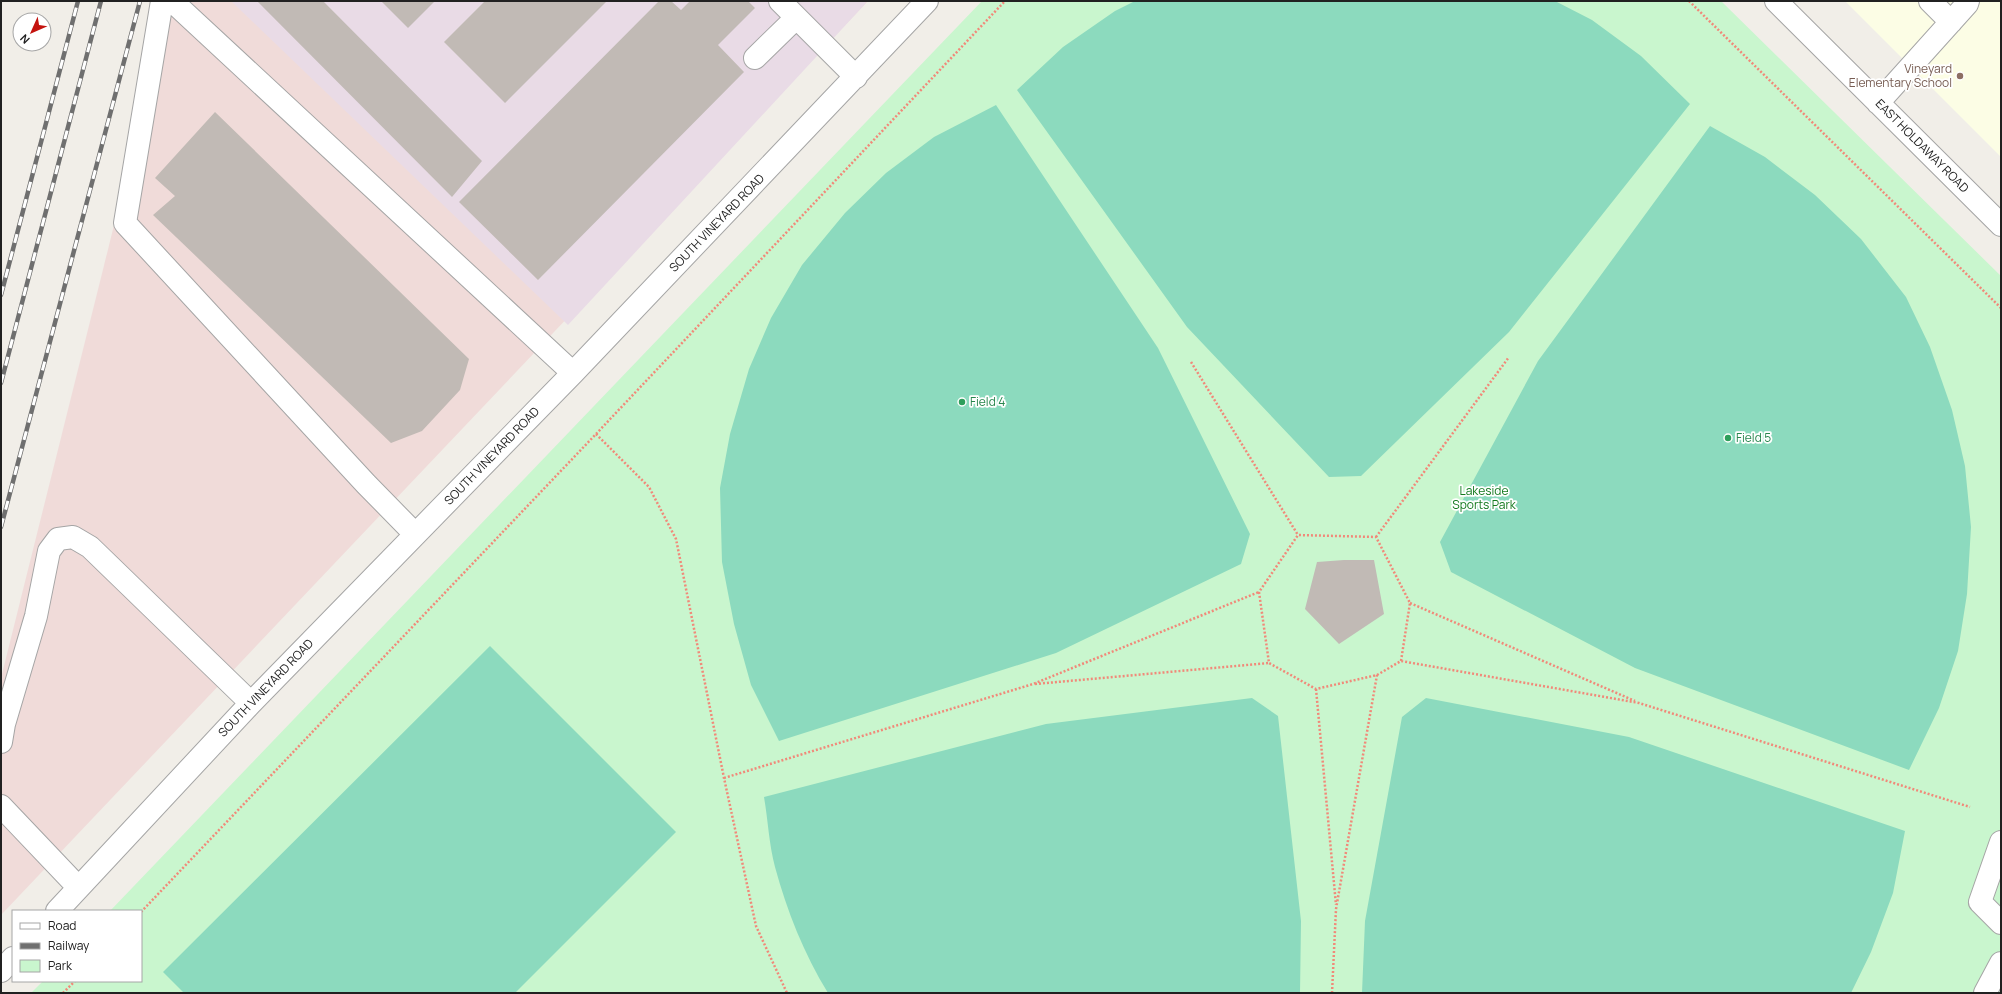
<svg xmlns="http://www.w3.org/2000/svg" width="2002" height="994" font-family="Manrope,sans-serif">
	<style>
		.commercial { fill: #f0dbd9 }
		.industrial { fill: #e9dbe6 }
		.education { fill: #fcfde5 }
		.park { fill: #c9f6ce }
		.pitch { fill: #8cdabe }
		.building { fill: #c1bab5 }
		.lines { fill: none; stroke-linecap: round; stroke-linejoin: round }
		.minor-casing { stroke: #a5a5a5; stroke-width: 24 }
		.path { stroke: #f18979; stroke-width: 2.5; stroke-dasharray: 2 2; stroke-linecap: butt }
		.minor { stroke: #fff; stroke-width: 22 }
		.rail-casing { stroke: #6f6f6f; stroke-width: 4.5 }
		.rail { stroke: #fff; stroke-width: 3; stroke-dasharray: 9; stroke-linecap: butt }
		.education-dot { fill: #8d6e63; stroke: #fff; stroke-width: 1.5 }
		.leisure-dot { fill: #2e9e5b; stroke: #fff; stroke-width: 1.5 }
		.labels { text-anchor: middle; stroke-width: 3.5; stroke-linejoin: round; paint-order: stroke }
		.education-label { font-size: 12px; fill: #785e54; stroke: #fff; text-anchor: end }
		.street-label { font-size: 12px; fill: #212121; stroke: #fff }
		.leisure-label { font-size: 12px; fill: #27864d; stroke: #fff; text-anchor: start }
		.park-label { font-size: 12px; fill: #147a1f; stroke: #fff }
	</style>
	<rect width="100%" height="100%" fill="#f1eee8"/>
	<!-- commercial -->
	<path class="commercial" d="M170 1H868L1 915V678Z"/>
	<!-- industrial -->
	<path class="industrial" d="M231 1H864L866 3 568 325Z"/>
	<!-- education -->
	<path class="education" d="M1845 1H2001V157Z"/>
	<!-- park -->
	<path class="park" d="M982 1H1721L2001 276V993H31L43 981H141V911H110Z"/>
	<!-- pitch -->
	<path class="pitch" d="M1135 1H1555L1592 20 1641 56 1690 104 1509 332 1361 476 1329 477 1187 327 1017 90 1063 47 1115 11Z
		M996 105 1158 348 1250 534 1241 564 1056 653 779 741 751 685 734 624 722 562 720 488 730 434 749 369 771 318 802 265 845 213 886 173 934 137Z
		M1710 126 1765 157 1815 195 1861 239 1906 297 1930 347 1952 410 1965 466 1971 527 1967 594 1958 651 1939 708 1909 770 1635 668 1451 572 1440 542 1538 361Z
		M490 646 676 832 515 993H184L163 972Z
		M1252 698 1278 716 1301 921 1300 993H828C804 954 787 911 775 867 769 845 768 820 764 797L1046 724Z
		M1426 698 1629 737 1905 831 1893 893 1871 952 1851 993H1362L1365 921 1402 717Z"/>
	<!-- building -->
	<path class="building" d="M257 1H323L482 161 452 197Z
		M381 1H435L408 28Z
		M485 1H607L505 103 444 42Z
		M659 1H671L681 10 690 1H748L755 8 718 45 744 72 538 280 459 202Z
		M215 112 469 359 460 390 422 431 391 443 153 215 175 196 155 178Z
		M1344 560H1374L1384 614 1339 644 1305 609 1317 562Z"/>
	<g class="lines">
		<defs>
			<path id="minor" d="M162 1 125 223 366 484 415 534
				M172 1 573 373
				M780 1 856 77
				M1776 1 2001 225
				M1930 1 1951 22
				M755 58 796 18
				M1878 103 1967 4 1968 1
				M1 742 4 724 36 616 49 551 58 539 73 537 90 547 251 703
				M1 806 78 887
				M2001 842 1980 902 2001 923
				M57 911 251 703 573 373 927 1
				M1 971 13 958
				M1985 993 2001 963"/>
		</defs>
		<!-- minor casing -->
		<use href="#minor" class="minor-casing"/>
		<!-- path -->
		<path class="path" d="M1689 1 2001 308
			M1191 362 1298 535
			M596 434 649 487 676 539 724 778 756 926 787 993
			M1376 537 1509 357
			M1410 603 1635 701
			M1401 661 1410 603 1376 537 1298 535 1259 592 1269 663 1316 689 1377 675 1401 661 1639 703 1970 807
			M1035 684 1269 663
			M1316 689 1336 905
			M724 778 1033 684 1259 592
			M141 912 596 434 1005 1
			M63 993 75 981
			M1332 993 1336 909 1377 675"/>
		<!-- minor -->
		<use href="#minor" class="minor"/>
		<defs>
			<path id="rail" d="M1 295 78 1
				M1 383 101 1
				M1 527 140 1"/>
		</defs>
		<!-- rail casing -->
		<use href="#rail" class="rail-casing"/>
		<!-- rail -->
		<use href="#rail" class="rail"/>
	</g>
	<!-- markers -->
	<circle class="education-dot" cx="1960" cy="76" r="4"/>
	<g class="leisure-dot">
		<circle cx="962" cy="402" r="4"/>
		<circle cx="1728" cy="438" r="4"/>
	</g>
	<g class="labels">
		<!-- education labels -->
		<g class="education-label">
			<text x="1952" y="73">Vineyard<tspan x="1952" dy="14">Elementary School</tspan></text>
		</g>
		<!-- street labels -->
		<g class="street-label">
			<text transform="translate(1922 146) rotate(45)" y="4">EAST HOLDAWAY ROAD</text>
			<text transform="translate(717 223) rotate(-46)" y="4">SOUTH VINEYARD ROAD</text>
			<text transform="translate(492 456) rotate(-46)" y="4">SOUTH VINEYARD ROAD</text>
			<text transform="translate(266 688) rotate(-46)" y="4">SOUTH VINEYARD ROAD</text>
		</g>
		<!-- leisure labels -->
		<g class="leisure-label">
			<text x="970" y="406">Field 4</text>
			<text x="1736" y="442">Field 5</text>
		</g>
		<!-- park labels -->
		<g class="park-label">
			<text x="1484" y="495">Lakeside<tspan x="1484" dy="14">Sports Park</tspan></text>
		</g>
	</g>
	<!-- border -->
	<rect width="2002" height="994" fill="none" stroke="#212121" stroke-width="4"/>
	<!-- legend -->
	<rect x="12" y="910" width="130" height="72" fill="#ffffff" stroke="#a6a6a6"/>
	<rect x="20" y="923" width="20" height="6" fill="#ffffff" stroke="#a6a6a6"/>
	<text x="48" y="930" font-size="12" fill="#212121">Road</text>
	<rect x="20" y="943" width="20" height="6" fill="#6f6f6f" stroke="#a6a6a6"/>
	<text x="48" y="950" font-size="12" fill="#212121">Railway</text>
	<rect x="20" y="960" width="20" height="12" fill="#c9f6ce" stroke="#a6a6a6"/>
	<text x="48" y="970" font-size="12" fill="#212121">Park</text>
	<!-- north arrow -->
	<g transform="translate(32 32) rotate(225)"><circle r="19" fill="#ffffff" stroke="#a6a6a6"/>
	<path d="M0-3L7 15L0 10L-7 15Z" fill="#c4130e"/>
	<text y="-6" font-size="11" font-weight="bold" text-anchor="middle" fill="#212121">N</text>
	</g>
</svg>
